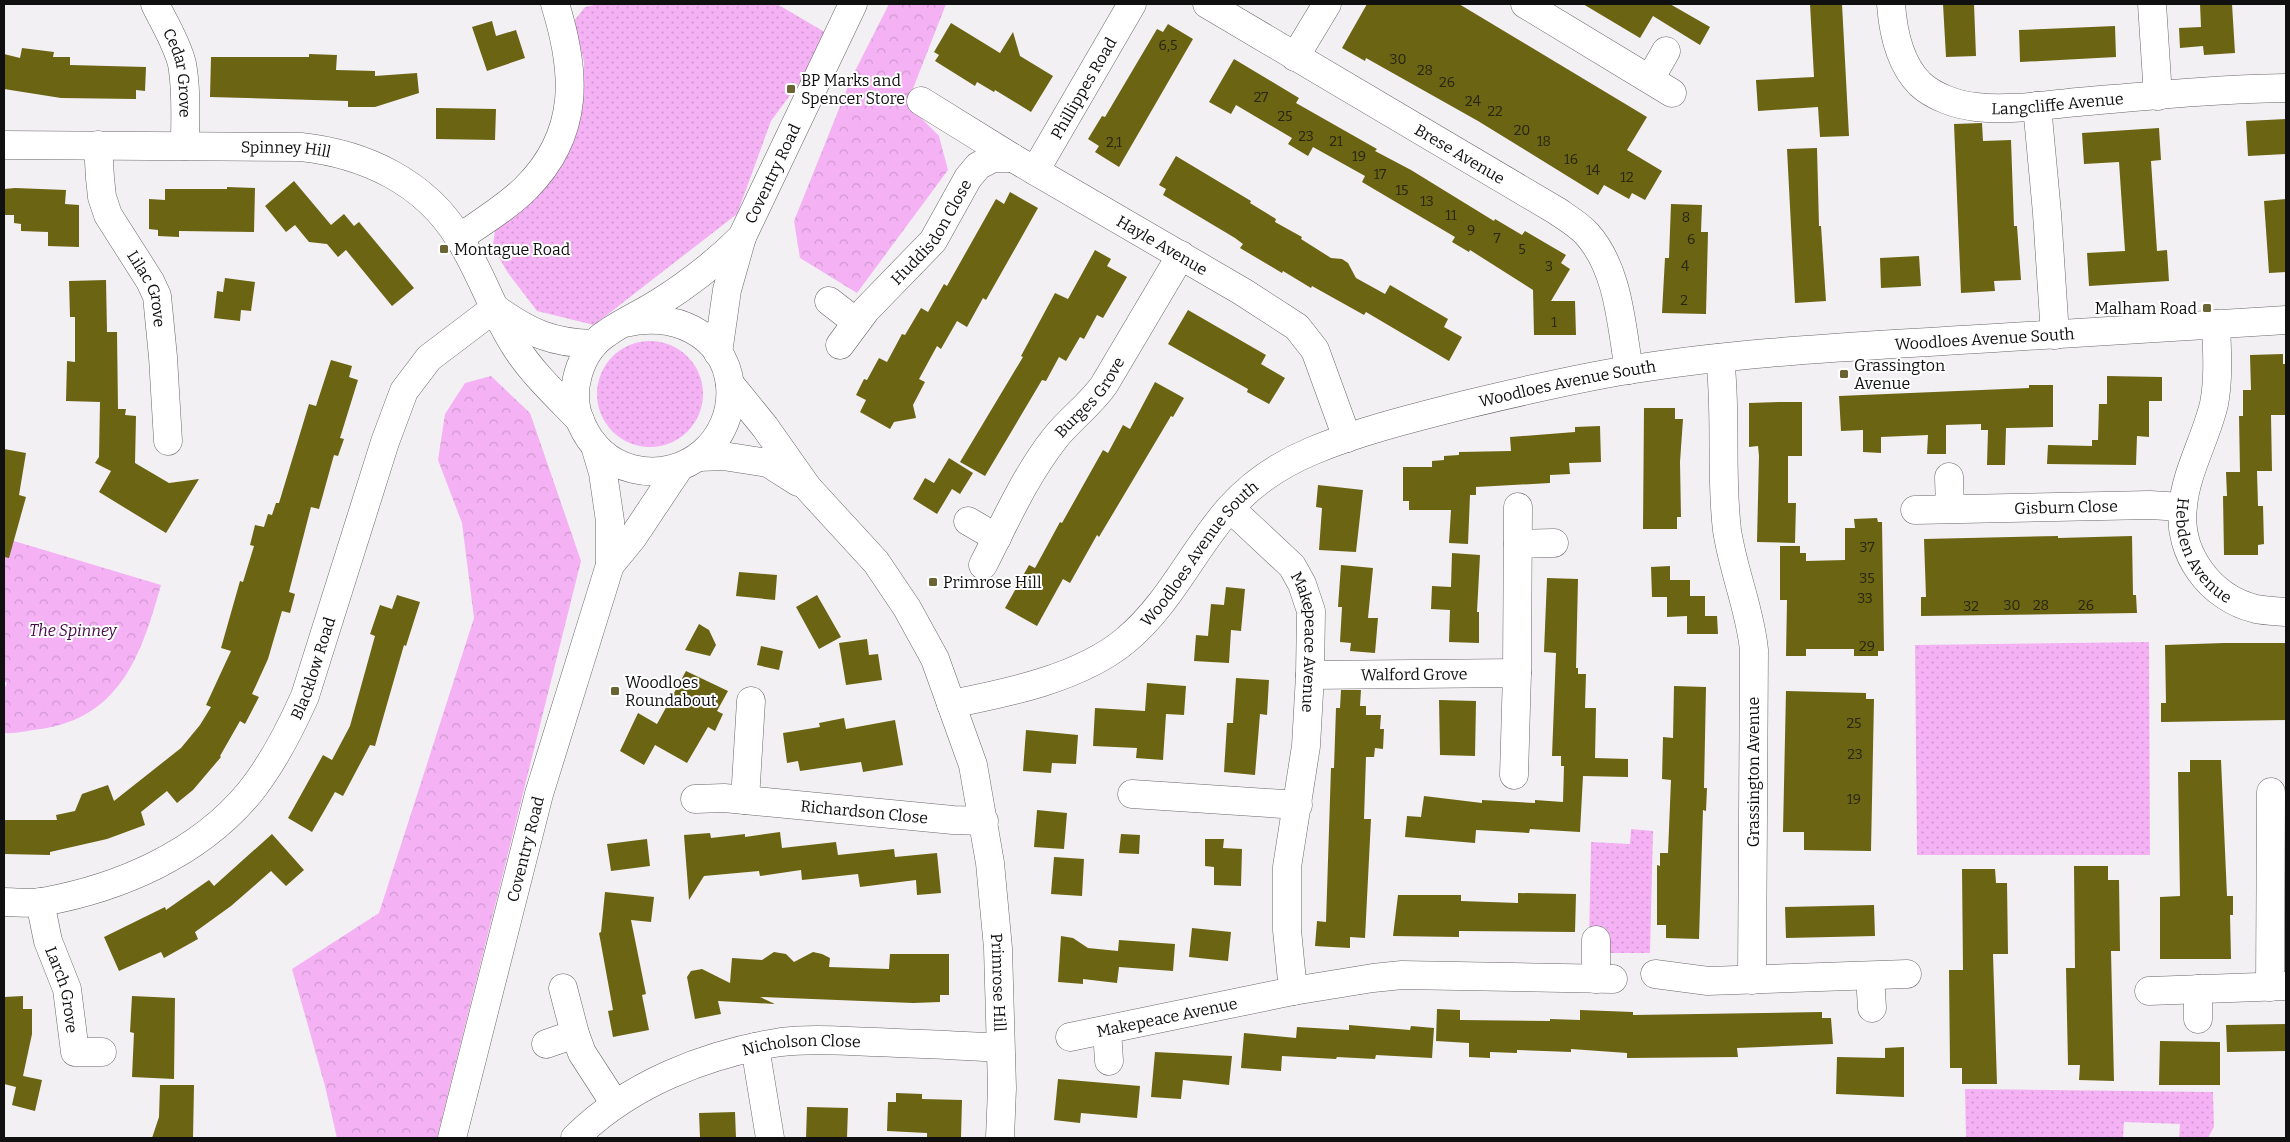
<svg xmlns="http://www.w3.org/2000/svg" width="2290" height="1142" font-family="Bitter,serif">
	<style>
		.grass { fill: url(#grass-dots) }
		.forest { fill: url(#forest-crowns) }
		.building { fill: #6b6413 }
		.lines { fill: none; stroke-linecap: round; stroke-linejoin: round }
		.minor-casing { stroke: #6a676a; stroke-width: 29 }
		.major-casing { stroke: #6a676a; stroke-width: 29 }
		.minor { stroke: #fff; stroke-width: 28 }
		.major { stroke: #fff; stroke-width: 28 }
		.poi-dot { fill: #696431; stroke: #fff; stroke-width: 2 }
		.labels { text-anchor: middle; stroke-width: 4; stroke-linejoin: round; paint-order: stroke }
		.number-label { font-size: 14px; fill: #282512 }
		.street-label { font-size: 16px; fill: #111011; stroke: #fff }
		.poi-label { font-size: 16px; fill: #111011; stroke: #fff; text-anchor: start }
		.park-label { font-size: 16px; font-style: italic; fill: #470849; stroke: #fff }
	</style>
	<defs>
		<pattern id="grass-dots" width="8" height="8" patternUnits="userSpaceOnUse" patternTransform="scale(1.25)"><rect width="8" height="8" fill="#f4b2f4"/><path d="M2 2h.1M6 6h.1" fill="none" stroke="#d098d0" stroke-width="1.8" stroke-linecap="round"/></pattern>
		<pattern id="forest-crowns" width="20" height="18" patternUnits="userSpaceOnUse" patternTransform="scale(1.25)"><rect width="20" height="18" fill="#f4b2f4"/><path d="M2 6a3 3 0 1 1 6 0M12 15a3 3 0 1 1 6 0" fill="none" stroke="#d098d0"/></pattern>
	</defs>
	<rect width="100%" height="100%" fill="#f3f0f3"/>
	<!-- grass -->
	<path class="grass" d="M600 4H777L833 37 771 121 737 214 594 325 537 311 508 273 493 247 495 229 579 122 583 88 584 62 574 21 585 7Z
		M597 394a53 53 0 1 1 106 0a53 53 0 1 1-106 0Z
		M2149 642 2150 855H1917L1915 645Z
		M1631 829 1653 831 1650 953H1602L1589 941 1591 842 1630 844Z
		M1965 1089 2213 1092 2214 1127 2208 1138H2179L2180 1124 2124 1122 2123 1138H1966Z"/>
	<!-- forest -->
	<path class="forest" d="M889 4H946L907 104 939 136 948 170 857 293 800 258 794 221 851 79Z
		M491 376 530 413 581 561 437 1138H337L325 1086 292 969 379 913 474 618 462 523 438 460 445 414 465 383Z
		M4 538 161 585C142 652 122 717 41 729 30 730 16 734 4 733V689L7 683 4 681Z"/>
	<!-- building -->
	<path class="building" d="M1367 4H1459L1647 117 1627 150 1662 171 1645 200 1632 193 1629 199 1604 185 1598 195 1478 121 1366 58 1365 61 1342 48Z
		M1583 4H1670L1710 27 1700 45 1653 16 1640 38Z
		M1810 4H1842L1849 136 1820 137 1818 107 1758 111 1756 80 1814 77Z
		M1943 4H1974L1976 56 1946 57Z
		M2200 4H2232L2235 53 2204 55 2203 46 2180 48 2179 28 2201 27Z
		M492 21 496 36 516 30 525 58 487 71 472 27Z
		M951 23 1000 53 1013 32 1020 56 1053 76 1031 112 995 90 994 92 977 82 975 86 935 61 939 55 934 52Z
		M1168 24 1193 39 1119 167 1095 152 1099 146 1088 139 1102 116 1105 117 1157 29 1163 32Z
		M2115 26 2116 57 2020 62 2019 30Z
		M22 48 54 52 53 57H70V65L146 67 145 91 136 90V99L61 98 4 89V54L20 58Z
		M309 54 337 55 336 70 375 71V76L417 73 419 93 375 107H348V101L210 97 211 57H309Z
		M1234 59 1299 98 1296 103 1377 149 1375 151 1411 170 1494 221 1495 219 1522 235 1525 231 1566 255 1561 263 1570 269 1551 301H1575L1576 335H1534L1533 290 1470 250 1469 252 1452 242 1455 237 1362 182 1365 176 1313 147 1308 156 1288 144 1292 138 1236 105 1231 114 1209 102Z
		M436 108 496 109 495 140 436 139Z
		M2286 119V154L2248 156 2246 121Z
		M1982 123 1983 141 2011 140 2014 226H2017L2021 280 1994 281 1995 291 1961 293 1954 124Z
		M2159 128 2161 160 2151 161 2157 251 2167 250 2169 281 2089 286 2087 253 2125 251 2119 162 2084 164 2082 133Z
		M1817 148 1819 226H1821L1826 301 1795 303 1787 149Z
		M1176 156 1251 201 1250 203 1276 219 1275 222 1302 237 1301 239 1331 258 1342 259 1348 263 1356 278 1385 294 1390 285 1448 319 1444 327 1462 337 1449 361 1366 312 1364 315 1312 286 1311 288 1283 271 1282 273 1240 248 1243 244 1235 238 1163 195 1166 189 1159 185Z
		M294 181 331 225 344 214 354 226 359 222 414 288 392 306 346 250 338 257 327 244 309 242 295 225 286 232 265 206Z
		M227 187 255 188 254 232 179 231V237L158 236V230L149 229V199L165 200V189H227Z
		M15 188 66 190 65 204 79 205V247L48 246V232L21 231V224L14 223V215H4V189Z
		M1010 192 1038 208 986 300 983 298 967 327 957 321 941 349 937 346 919 379 925 382 913 405 916 418 894 422 890 429 860 412 866 400 856 395 864 379 867 380 879 358 887 362 902 334 905 335 921 308 928 312 944 284 947 286 996 199 1004 204Z
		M2286 199V272L2269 273 2264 201Z
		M1671 204 1702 205 1701 232H1708L1706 314 1662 313 1665 258H1669Z
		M1095 250 1111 259 1107 266 1127 277 1103 318 1097 315 1084 339 1080 337 1066 361 1059 357 1046 381 1042 380 985 476 960 462 1023 357 1021 356 1055 293 1068 299Z
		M1919 256 1921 286 1881 288 1880 258Z
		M225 278 255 282 251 311 241 310 240 321 214 318 217 291 223 292Z
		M106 280 107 332H117L118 409H126L125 415 136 416 135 463 169 483 199 479 166 533 99 492 111 471 95 463 99 457 100 402 66 401 67 361 75 362V317H70L69 281Z
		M1188 310 1266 355 1261 364 1285 378 1269 404 1247 392 1248 389 1168 344Z
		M2283 354V364H2286V415H2271L2272 471H2257L2258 506H2263L2264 544 2258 545V555H2224L2223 496H2227L2226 472H2240L2239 416H2243V390H2251L2250 355Z
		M331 360 352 366 349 377 358 380 340 438 344 439 338 456 334 455 319 509 311 507 289 592 295 594 290 613 282 611 268 659 252 694 259 697 245 724 240 721 220 756 221 757 193 790 177 803 167 791 141 812 145 825 107 839 50 852V855L4 854V820H57L56 815 75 811 82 794 108 785 114 801 181 748 200 725 211 707 206 705 231 651 221 648 240 581 243 582 254 546 250 545 255 525 264 527 268 514 272 515 276 503H279L309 404 316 406Z
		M2107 376 2162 377V401H2149V437L2137 436 2136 465 2047 464 2048 445 2092 446V440H2098L2099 404H2107Z
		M1155 382 1184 398 1173 417 1171 416 1099 537 1097 535 1070 583 1063 579 1037 626 1005 608 1029 565 1035 568 1060 522 1062 523 1103 450 1108 453 1123 425 1130 429Z
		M2029 385H2053V427L2006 428 2005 465H1987L1988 430H1981V424L1946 425V454H1927L1928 435 1881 437V453L1863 452V430L1841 431 1839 396 2029 388Z
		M1779 402H1802V456H1788V503H1796L1795 543 1757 542 1759 456 1758 446 1749 447V403Z
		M1644 408H1675V419H1683L1680 462 1681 517H1677V529H1643Z
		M1600 426 1601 462 1569 463 1570 474 1550 475V483L1476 487V495H1470L1468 544 1449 543 1451 510H1409V501H1403V467H1432V461L1444 460V456L1459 455V452L1511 451 1510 437 1575 432V427Z
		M4 449 26 453 19 495 26 497 9 558 4 557Z
		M949 458 973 473 960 494 952 489 937 514 913 499 925 478 934 483Z
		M1318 485 1363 490 1356 552 1319 550 1322 508 1316 507Z
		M1877 518 1878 522H1882L1884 651H1878V656H1854V649H1806V656H1786L1787 600H1780V546H1800V553H1806V561L1845 560V528H1855L1854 519Z
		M2058 536V538L2132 536 2133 595H2136L2137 613 1921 616V597H1926L1924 539Z
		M1452 553 1480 555 1477 612H1479V643L1449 642 1450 610 1431 609 1432 586 1451 587Z
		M1341 565 1373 568 1368 618H1378L1375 653 1350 651 1351 643 1340 642 1342 607H1338Z
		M1670 566V580H1690V596H1705V616H1717L1718 634H1687V616L1667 617V597H1652L1651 567Z
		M739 572 777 575 775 600 736 596Z
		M1547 578 1578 579 1576 668H1578V674H1586L1585 708H1596L1595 758 1628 759V777L1583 776 1580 832 1530 829 1529 833 1476 830 1475 843 1405 837 1407 816 1421 817 1424 796 1482 803V800L1535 803V800L1563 802 1564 766H1561V756H1552L1556 653 1544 652Z
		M1226 587 1245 589 1241 631 1231 630 1229 663 1194 661 1196 635 1208 636 1211 604 1224 605Z
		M397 595 420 602 406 646 404 645 375 746 370 745 343 796 335 792 312 832 288 818 323 755 332 760 350 726 375 636 370 634 380 605 392 609Z
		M817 595 841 637 819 649 796 607Z
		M699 624 709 630 716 645 710 656 685 650Z
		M867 639 869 655 878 654 882 680 846 685 839 643Z
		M2224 643H2286V720L2161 722V703H2166L2165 645Z
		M761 646 783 651 779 670 757 665Z
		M686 671 728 691 717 711 723 714 715 731 708 727 687 763 655 745 644 765 620 751 638 713 657 724Z
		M1236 678 1269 680 1267 715 1260 714 1255 775 1224 772 1227 723H1233Z
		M1147 683 1186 686 1184 715 1166 714 1163 760 1136 758 1137 748 1093 746 1095 708 1145 711Z
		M1674 686 1706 687 1704 788H1707L1706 811 1703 810 1699 939 1666 938V925H1657V865L1660 866V853H1668L1671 780 1662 779 1663 737 1673 738Z
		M1341 690H1361L1360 706H1366V715H1381L1380 729H1384L1383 749 1375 748 1374 757H1366L1364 819H1371L1365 938 1350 937V948L1315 946 1317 921 1326 922 1331 768H1334L1336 708H1340Z
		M1786 691 1866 693V699H1874L1871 851 1804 850V832H1783Z
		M1439 700 1476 701 1475 756 1440 755Z
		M844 718 846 729 895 720 903 765 863 772 861 762 800 771 798 761 787 763 783 733 820 727 819 723Z
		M1026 730 1078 735 1076 764 1052 763 1051 773 1023 771Z
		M2190 760H2221L2227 896H2233V915H2230L2231 959H2160V897L2180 896 2178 772H2190Z
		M1037 810 1067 813 1064 849 1034 847Z
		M780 832 782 848 836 842 838 855 894 849 895 857 937 853 941 893 917 895 916 880 860 887 858 874 802 880 801 870 760 876 759 871 704 876 689 900 684 835 710 833 711 838 745 834V837Z
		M272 834 304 870 286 886 271 871 231 906 195 932 198 939 164 958 161 952 119 971 104 937 165 907 166 910 209 880 214 886Z
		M1121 834 1140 835 1139 854 1119 853Z
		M647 839 650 866 611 871 607 844Z
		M1205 839H1224L1223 848 1242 849 1241 886 1214 885V867L1205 866Z
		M1054 857 1084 859 1082 896 1051 894Z
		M2074 866H2108V880H2119L2120 951H2111L2114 1081 2079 1080 2080 1065H2068L2066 968H2075Z
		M1962 869H1995L1996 883H2007L2008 954H1993L1997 1084H1962V1068H1950L1949 970H1963Z
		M605 892 654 897 651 922 631 920 646 994 642 995 649 1030 613 1037 608 1011 613 1010 599 933 601 932Z
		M1518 893 1576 894 1575 932 1459 931V937L1393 936 1398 895H1461V901L1518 903Z
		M1874 905 1875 936 1786 938 1785 907Z
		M1192 928 1231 932 1228 961 1189 957Z
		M1061 936 1073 938 1088 948 1118 951 1119 940 1175 944 1173 971 1119 967 1117 983 1083 979V984L1058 982Z
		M774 952 786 954 794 962 813 952 822 954 830 958 829 967 889 969 890 954H949V995H940V1002L913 1003 760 997 775 1004 718 1001 721 1014 695 1019 687 977 691 971 702 969 730 983 732 958 762 960Z
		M23 996V1009H32V1034L23 1076 42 1080 35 1111 12 1105 16 1087 4 1084V997Z
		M132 996 175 998 174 1079 132 1077 134 1033 130 1032Z
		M1437 1009 1460 1010V1020L1550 1021V1019L1580 1020V1010L1633 1012V1015L1822 1012V1018H1831L1833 1044 1737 1048 1738 1057 1627 1058V1053L1571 1049V1052L1517 1050V1053L1490 1052V1058L1469 1057V1043L1436 1041Z
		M2286 1024V1051L2227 1052 2226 1025Z
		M1349 1025 1410 1030 1411 1026 1434 1028 1432 1058 1376 1055 1375 1059 1337 1057 1336 1059 1282 1056 1281 1071 1241 1068 1244 1033 1296 1038 1297 1027 1349 1030Z
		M2160 1041 2220 1042V1085H2159Z
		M1904 1047V1097L1836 1094 1837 1057 1885 1058V1048Z
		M1155 1052 1232 1056 1229 1085 1183 1080 1181 1099 1151 1097Z
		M1058 1079 1140 1086 1137 1118 1081 1113 1080 1123 1054 1120Z
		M160 1085H194L193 1138H152L159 1117Z
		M896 1093 922 1094V1099L962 1100 961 1138H927V1133L887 1131 888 1102H896Z
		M807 1107 848 1108 847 1138H806Z
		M735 1112 736 1138H700L699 1113Z"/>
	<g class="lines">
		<defs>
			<g id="minor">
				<path id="s1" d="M155 4C164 23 177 43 182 64 187 91 185 119 185 146"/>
				<path id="s2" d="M1207 4 1557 211C1567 218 1579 225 1587 234 1619 270 1621 324 1629 370"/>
				<path d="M1525 4 1672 93"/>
				<path id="s3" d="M1891 4C1893 32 1899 63 1920 84 1934 97 1957 105 1976 107 2007 111 2046 105 2078 102 2147 96 2217 89 2286 88"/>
				<path d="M2152 4 2158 96"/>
				<path d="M1295 57 1327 4"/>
				<path d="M1650 79 1666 51"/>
				<path id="s4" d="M921 101 1013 158 1243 292 1297 327 1315 350 1347 438"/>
				<path d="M2037 106 2047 213 2055 335"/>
				<path id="s5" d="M4 145 301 147C365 154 425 182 459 238 481 272 493 312 515 346 532 373 558 397 580 420"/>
				<path id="s6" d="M98 145 100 178 102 197 108 215 150 281 157 296 163 357 168 441"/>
				<path id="s7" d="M1035 171 1132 4"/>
				<path d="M459 238C482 222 507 207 526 188 581 133 576 71 555 4"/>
				<path d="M829 301 856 322"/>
				<path d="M496 309C530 333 552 343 594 344"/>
				<path id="s8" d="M2216 324C2217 350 2219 378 2214 404 2206 438 2186 472 2183 506 2177 553 2210 598 2256 609 2266 611 2276 611 2286 612"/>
				<path id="s9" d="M840 345 866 310 933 241 968 178 978 166 993 158H1013"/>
				<path d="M1720 358C1727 415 1720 473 1727 530 1733 571 1750 609 1754 650L1752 980"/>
				<path id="s10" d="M730 384 765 427 808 488 876 562 907 608 935 659 973 765 990 863 998 948 1002 1088 1000 1138"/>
				<path d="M699 457 723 456 768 463 798 482"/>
				<path d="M1949 477 1950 508"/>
				<path id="s11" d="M1230 508 1292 566 1302 584 1311 611 1310 675 1306 746 1287 867V930L1293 991"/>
				<path id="s12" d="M1915 510 2150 505 2182 507"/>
				<path d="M968 521 997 538"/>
				<path d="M1518 544 1554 543"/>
				<path id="s13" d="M983 565C1005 522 1025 476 1055 438 1070 419 1090 405 1104 385L1181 255"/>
				<path d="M1517 673 1518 507"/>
				<path id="s14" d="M1310 675 1517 673 1514 775"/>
				<path id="s15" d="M951 704C1007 693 1081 678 1126 640 1171 602 1192 551 1229 509 1251 484 1281 464 1312 451 1360 431 1413 418 1464 405 1518 392 1573 379 1628 370 1737 352 1849 347 1960 340 2069 334 2178 326 2286 320"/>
				<path d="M1132 794 1298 805"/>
				<path id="s16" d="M695 799 724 798 953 820 984 821"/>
				<path d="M745 800 751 701"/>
				<path id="s17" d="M4 902C16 902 30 904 42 902 120 888 199 854 250 792 273 763 290 730 305 696L385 442 404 391 429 358 495 308"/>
				<path id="s18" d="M40 902 48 941 67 989 75 1052H102"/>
				<path d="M1655 974 1708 981 1907 974"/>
				<path d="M1870 976 1872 1008"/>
				<path d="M1596 979V940"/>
				<path d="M2270 987 2271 792"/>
				<path d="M563 988 575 1034 582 1053 615 1104"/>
				<path d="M2149 991 2286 986"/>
				<path d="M2198 1019V989"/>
				<path d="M1107 1030 1109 1061"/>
				<path id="s19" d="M1070 1037 1293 991 1373 978 1402 975 1613 979"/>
				<path d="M546 1044 575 1034"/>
				<path d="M755 1047 770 1138"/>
				<path id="s20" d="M575 1138C629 1084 706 1054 781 1042 812 1038 844 1041 875 1042 917 1044 959 1045 1000 1048"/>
			</g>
			<g id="major">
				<path d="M625 323C671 311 724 332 730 385 735 440 686 482 633 469 609 463 591 446 581 423 567 393 579 351 607 333 624 321 643 313 660 302 690 283 717 262 742 237"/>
				<path id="s21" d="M718 353 727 290 742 237 853 4"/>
				<path d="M610 565 633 537 679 468"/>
				<path id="s22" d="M452 1138 539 794 610 565V521L603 473 595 446"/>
			</g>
		</defs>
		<!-- minor casing -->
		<use href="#minor" class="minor-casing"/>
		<!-- major casing -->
		<use href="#major" class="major-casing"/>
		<!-- minor -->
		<use href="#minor" class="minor"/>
		<!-- major -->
		<use href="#major" class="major"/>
	</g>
	<!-- markers -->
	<g class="poi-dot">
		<rect x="786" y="84" width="10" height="10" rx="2.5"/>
		<rect x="439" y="244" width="10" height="10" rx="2.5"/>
		<rect x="2202" y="303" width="10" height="10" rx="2.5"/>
		<rect x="1839" y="369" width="10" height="10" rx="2.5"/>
		<rect x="928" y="577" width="10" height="10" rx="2.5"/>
		<rect x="610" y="686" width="10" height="10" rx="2.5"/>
	</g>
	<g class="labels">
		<!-- number labels -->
		<g class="number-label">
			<text x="1168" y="50">6,5</text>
			<text x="1398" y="64">30</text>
			<text x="1425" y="75">28</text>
			<text x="1447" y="87">26</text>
			<text x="1261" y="102">27</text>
			<text x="1473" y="106">24</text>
			<text x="1495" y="116">22</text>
			<text x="1285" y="121">25</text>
			<text x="1522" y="135">20</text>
			<text x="1306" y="141">23</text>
			<text x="1336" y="146">21</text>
			<text x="1544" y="146">18</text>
			<text x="1114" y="147">2,1</text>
			<text x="1359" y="161">19</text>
			<text x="1571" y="164">16</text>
			<text x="1593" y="175">14</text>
			<text x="1380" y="179">17</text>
			<text x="1627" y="182">12</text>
			<text x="1402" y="195">15</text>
			<text x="1427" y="206">13</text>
			<text x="1451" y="220">11</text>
			<text x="1686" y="222">8</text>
			<text x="1471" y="235">9</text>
			<text x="1497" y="243">7</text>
			<text x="1691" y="244">6</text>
			<text x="1522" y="254">5</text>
			<text x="1549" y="271">3</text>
			<text x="1685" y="271">4</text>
			<text x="1684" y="305">2</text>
			<text x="1554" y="327">1</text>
			<text x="1867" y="552">37</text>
			<text x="1867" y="583">35</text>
			<text x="1865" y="603">33</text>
			<text x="2012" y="610">30</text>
			<text x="2041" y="610">28</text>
			<text x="2086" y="610">26</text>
			<text x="1971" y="611">32</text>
			<text x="1867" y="651">29</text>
			<text x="1854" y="728">25</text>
			<text x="1855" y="759">23</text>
			<text x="1854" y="804">19</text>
		</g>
		<!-- street labels -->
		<g class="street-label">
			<text dy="6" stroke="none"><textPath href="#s1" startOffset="74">Cedar Grove</textPath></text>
			<text dy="6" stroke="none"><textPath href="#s7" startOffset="96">Phillippes Road</textPath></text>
			<text dy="6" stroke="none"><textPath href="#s3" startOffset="230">Langcliffe Avenue</textPath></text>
			<text dy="6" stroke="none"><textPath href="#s5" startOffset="282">Spinney Hill</textPath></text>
			<text dy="6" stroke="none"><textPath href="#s2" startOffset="294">Brese Avenue</textPath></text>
			<text dy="6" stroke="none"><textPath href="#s21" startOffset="189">Coventry Road</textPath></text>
			<text dy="6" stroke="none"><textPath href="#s9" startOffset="146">Huddisdon Close</textPath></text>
			<text dy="6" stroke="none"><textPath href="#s4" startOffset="281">Hayle Avenue</textPath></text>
			<text dy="6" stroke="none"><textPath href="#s6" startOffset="156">Lilac Grove</textPath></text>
			<text dy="6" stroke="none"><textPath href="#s15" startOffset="1142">Woodloes Avenue South</textPath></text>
			<text dy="6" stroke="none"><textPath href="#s15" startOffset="722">Woodloes Avenue South</textPath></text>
			<text dy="6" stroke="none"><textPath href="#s13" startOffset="200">Burges Grove</textPath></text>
			<text dy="6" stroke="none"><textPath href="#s12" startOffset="151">Gisburn Close</textPath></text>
			<text dy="6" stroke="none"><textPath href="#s8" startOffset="238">Hebden Avenue</textPath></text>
			<text dy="6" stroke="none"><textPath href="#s15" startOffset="302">Woodloes Avenue South</textPath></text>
			<text dy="6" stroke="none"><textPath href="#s11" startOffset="164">Makepeace Avenue</textPath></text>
			<text dy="6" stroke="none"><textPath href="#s17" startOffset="418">Blacklow Road</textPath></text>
			<text dy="6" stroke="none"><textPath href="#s14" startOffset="104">Walford Grove</textPath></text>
			<text transform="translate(1753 772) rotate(-90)" y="6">Grassington Avenue</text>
			<text dy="6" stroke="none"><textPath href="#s16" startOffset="170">Richardson Close</textPath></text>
			<text dy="6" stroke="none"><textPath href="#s22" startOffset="298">Coventry Road</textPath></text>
			<text dy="6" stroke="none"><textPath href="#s10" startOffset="676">Primrose Hill</textPath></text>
			<text dy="6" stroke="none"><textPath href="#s18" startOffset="91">Larch Grove</textPath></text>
			<text dy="6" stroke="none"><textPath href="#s19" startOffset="99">Makepeace Avenue</textPath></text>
			<text dy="6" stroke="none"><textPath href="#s20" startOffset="251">Nicholson Close</textPath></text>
		</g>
		<!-- poi labels -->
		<g class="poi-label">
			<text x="801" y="86">BP Marks and<tspan x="801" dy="18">Spencer Store</tspan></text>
			<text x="454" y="255">Montague Road</text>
			<text x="2197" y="314" text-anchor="end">Malham Road</text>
			<text x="1854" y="371">Grassington<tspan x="1854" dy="18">Avenue</tspan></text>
			<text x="943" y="588">Primrose Hill</text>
			<text x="625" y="688">Woodloes<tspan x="625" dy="18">Roundabout</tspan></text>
		</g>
		<!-- park labels -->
		<g class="park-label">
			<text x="73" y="636">The Spinney</text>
		</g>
	</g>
	<!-- border -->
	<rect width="2290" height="1142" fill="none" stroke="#111011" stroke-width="10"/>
</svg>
